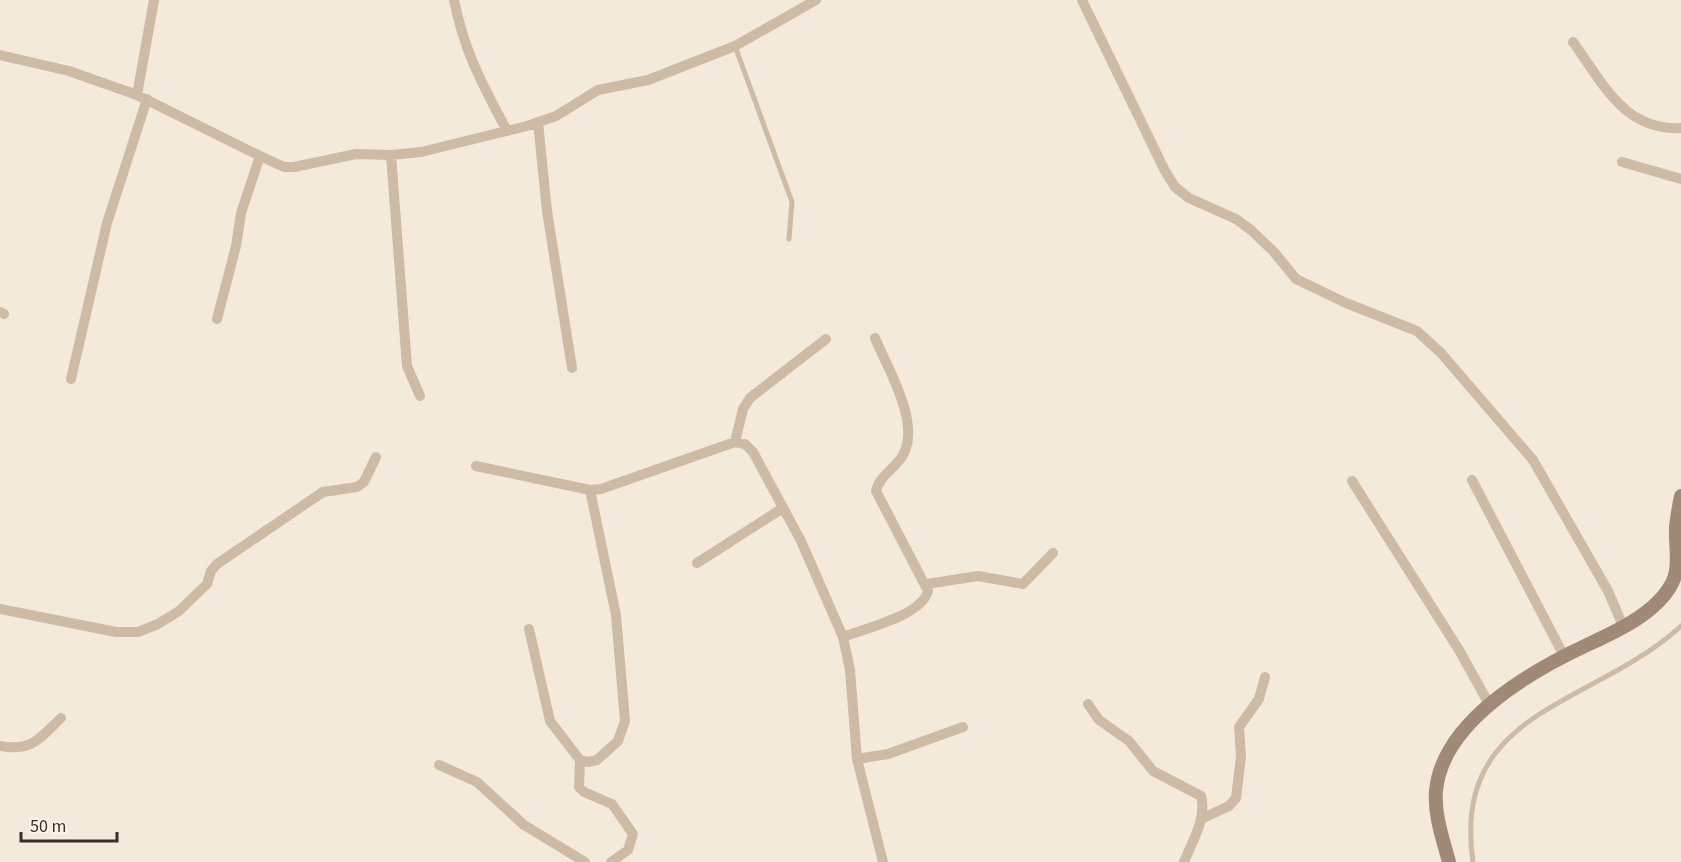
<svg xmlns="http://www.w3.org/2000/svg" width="1681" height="862" font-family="'Source Sans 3',sans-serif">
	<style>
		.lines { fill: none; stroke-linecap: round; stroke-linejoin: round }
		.lane { stroke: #cdbba5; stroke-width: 5 }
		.street { stroke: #cdbba5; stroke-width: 10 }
		.secondary { stroke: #a18977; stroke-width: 14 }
	</style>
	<rect width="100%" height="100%" fill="#f4eadb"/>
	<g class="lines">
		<!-- lane -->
		<path class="lane" d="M735 46 792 202 789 239
			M1473 862C1451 708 1593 707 1681 626"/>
		<!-- street -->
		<path class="street" d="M454 0C465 54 482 83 507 131
			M1082 0 1165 171 1175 187 1189 198 1236 219 1251 230 1274 252 1296 279 1346 303 1417 331 1441 353 1533 460 1608 591 1623 626
			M1573 42C1603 83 1624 131 1681 128
			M0 55 69 71 137 95 260 156 284 167H294L356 154 391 155 421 152 527 126 556 116 598 90 648 80 735 46 816 0
			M137 95 154 0
			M538 122 547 211 572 368
			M391 155 407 366 420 396
			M1622 162 1681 179
			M0 312 4 314
			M217 319 236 246 241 213 260 156
			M71 379 107 223 147 99
			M735 442 743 409 750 398 826 339
			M476 466 590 490 601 489 735 442 745 444 753 452 801 541 843 637 850 670 857 759 883 862
			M1472 480 1564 656
			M1352 481 1459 650 1489 704
			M697 563 783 508
			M927 584 978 576 1023 584 1053 553
			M0 609 116 632H138L158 624 179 611 207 584 211 571 217 564 323 492 357 487 364 482 376 457
			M529 629 550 721 580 760 588 762 597 760 618 741 625 721 616 615 590 490
			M843 637C866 628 921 616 928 591L876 491C879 476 896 468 903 455 921 423 888 369 875 338
			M1088 704 1099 720 1129 741 1153 771 1201 796C1207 818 1192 842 1184 862
			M0 746C32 752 40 738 61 718
			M857 759 888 754 963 727
			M580 760 579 787 584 792 612 804 633 834 628 850 611 862
			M439 765 477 782 524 825 585 862
			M1201 819 1229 806 1236 798 1241 757 1239 727 1259 699 1265 677"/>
		<!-- secondary -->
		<path class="secondary" d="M1449 862C1443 839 1434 815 1436 791 1442 722 1531 671 1587 645 1615 632 1655 614 1671 585 1681 568 1675 546 1676 527 1677 517 1679 506 1681 496"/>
	</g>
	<!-- scale -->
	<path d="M21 832v9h96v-9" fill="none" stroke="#382e27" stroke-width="3"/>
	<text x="30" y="832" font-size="18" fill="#382e27" stroke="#fbf3e7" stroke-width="4.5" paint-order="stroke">50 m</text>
</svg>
